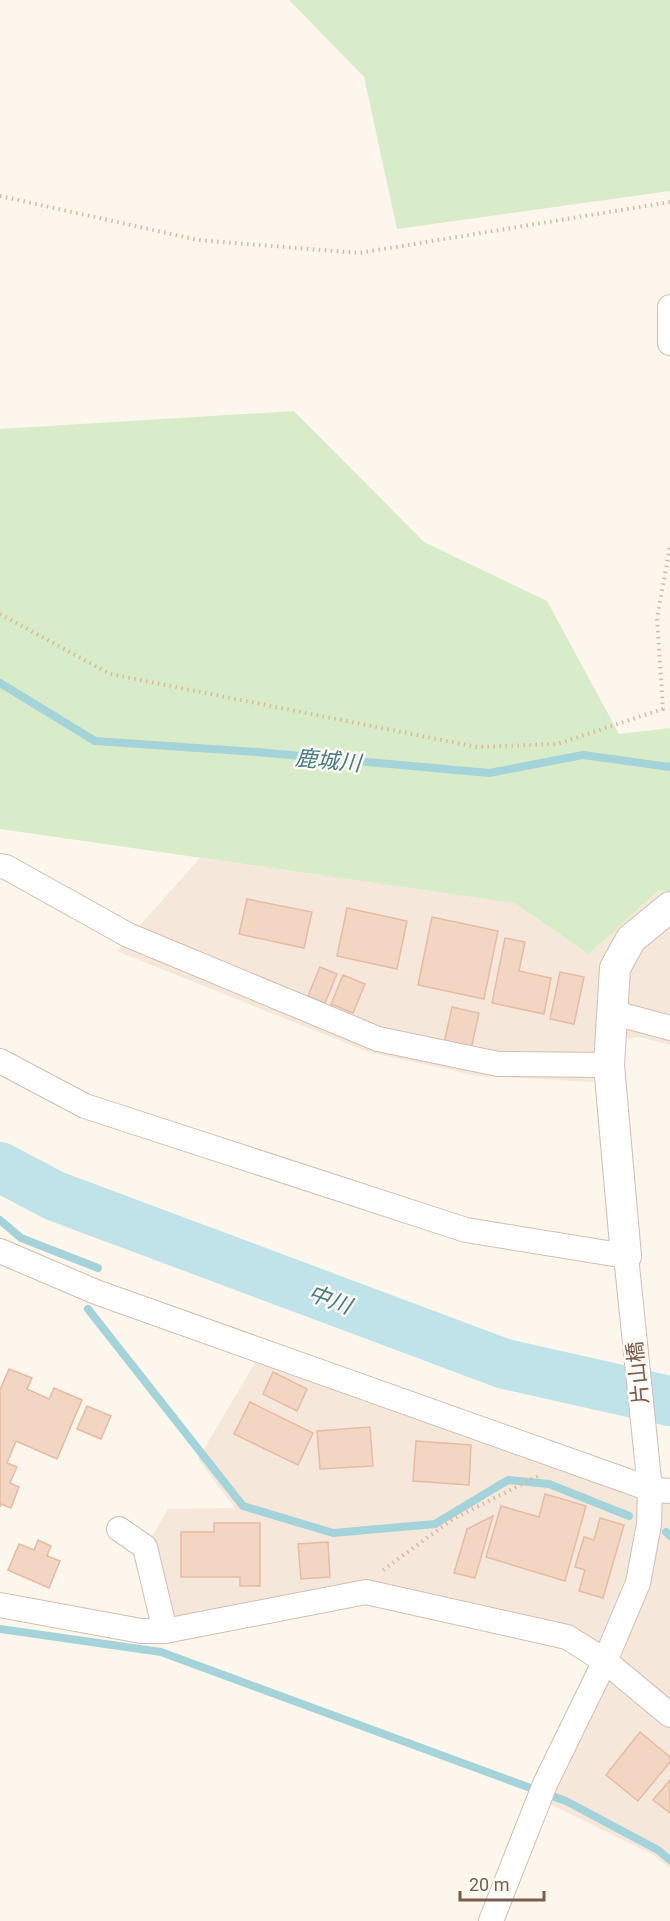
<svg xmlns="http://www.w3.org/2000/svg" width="670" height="1921" font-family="Roboto,'Noto Sans JP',sans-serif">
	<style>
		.residential { fill: #f5e8da }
		.green { fill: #d8ecc9 }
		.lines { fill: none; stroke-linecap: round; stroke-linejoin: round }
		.stream { stroke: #a5d3da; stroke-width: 8 }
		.river { stroke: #bfe3e8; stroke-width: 50 }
		.building { fill: #f3d5c3; stroke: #e6bba3; stroke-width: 1.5 }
		.minor-casing { stroke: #d1beb0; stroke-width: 26 }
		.tertiary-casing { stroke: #d1beb0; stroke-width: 32 }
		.path { stroke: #d9b8a5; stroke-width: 4; stroke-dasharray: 1.5 4.5; stroke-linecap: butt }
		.minor { stroke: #fff; stroke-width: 24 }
		.tertiary { stroke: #fff; stroke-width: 30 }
		.labels { text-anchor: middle; stroke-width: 5; stroke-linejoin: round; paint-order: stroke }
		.street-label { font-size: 21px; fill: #7a5c4d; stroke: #fffaf3 }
		.water-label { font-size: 22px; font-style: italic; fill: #437c86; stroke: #fffaf3 }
	</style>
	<rect width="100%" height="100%" fill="#fdf6ec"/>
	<!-- residential -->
	<path class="residential" d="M200 858 514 903 589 954 659 890 670 892V1045L639 1037 600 1042 593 1082 478 1076 368 1052 117 951Z
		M256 1361 670 1495V1868L652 1854 529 1794 588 1666 567 1646 364 1600 164 1639 142 1554 168 1509 235 1508 198 1459Z"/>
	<!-- green -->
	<path class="green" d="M289 0H670V191L397 229 364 77Z
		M294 411 424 542 547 601 619 734 670 728V892L659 890 589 954 514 903 0 829V429Z"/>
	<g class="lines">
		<!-- stream -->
		<path class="stream" d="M0 683 95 741 257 752 489 773 583 755 670 767
			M0 1220 21 1238 98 1268
			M88 1309 243 1506 333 1533 435 1524 508 1480 549 1484 629 1516
			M666 1532 670 1536
			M0 1629 161 1652 566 1801 658 1850 670 1860"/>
		<!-- river -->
		<path class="river" d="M0 1167 55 1196 505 1364 670 1401"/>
	</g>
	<!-- building -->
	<path class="building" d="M247 899 312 912 304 948 239 934Z
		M347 908 407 921 397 969 337 956Z
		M432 917 498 931 484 999 418 985Z
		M505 938 525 942 519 971 551 978 544 1014 492 1003Z
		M320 967 337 974 325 1003 308 996Z
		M560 972 584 977 574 1024 550 1019Z
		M343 975 365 984 353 1013 331 1004Z
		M452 1007 479 1013 471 1049 444 1043Z
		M9 1369 32 1378 27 1389 49 1399 54 1388 82 1400 57 1459 16 1441 7 1463 17 1467 10 1483 19 1487 11 1508 1 1504 0 1507V1390Z
		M273 1372 307 1389 297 1411 263 1394Z
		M250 1402 313 1433 298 1465 234 1434Z
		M87 1406 111 1416 101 1439 77 1429Z
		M370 1427 373 1466 320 1469 317 1431Z
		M416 1441 471 1445 469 1485 413 1481Z
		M545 1494 586 1506 565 1581 486 1557 501 1506 539 1517Z
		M493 1516 475 1578 454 1573 467 1529Z
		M600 1518 624 1525 603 1598 579 1591 585 1570 575 1567 584 1537 594 1540Z
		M214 1523H260V1586H240V1577H181V1532H214Z
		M38 1540 51 1546 47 1556 60 1561 49 1588 8 1570 19 1544 34 1550Z
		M328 1542 330 1577 301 1579 298 1544Z
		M640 1732 670 1757V1762L638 1801 606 1775Z
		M670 1780V1813L653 1800Z"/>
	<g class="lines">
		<defs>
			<path id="minor" d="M670 307V343
				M0 866 6 867 128 935 378 1039 498 1064 609 1065
				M611 1012 670 1028
				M0 1061 85 1106 466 1230 626 1256 650 1489 649 1524 638 1583 605 1661 545 1784 491 1921
				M0 1251 96 1292 650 1489 670 1491
				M119 1529 145 1547 165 1631
				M0 1605 141 1631H165L366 1592 567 1637 605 1661 670 1715"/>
			<path id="tertiary" d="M626 1256 609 1065 615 968 631 939 670 907"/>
		</defs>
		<!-- minor casing -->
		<use href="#minor" class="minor-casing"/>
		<!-- tertiary casing -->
		<use href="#tertiary" class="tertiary-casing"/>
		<!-- path -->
		<path class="path" d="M0 196 198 240 359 253 670 202
			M0 614 110 674 477 747 557 744 663 709 657 618 670 547
			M383 1570 453 1519 538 1476"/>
		<!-- minor -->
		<use href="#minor" class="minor"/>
		<!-- tertiary -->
		<use href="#tertiary" class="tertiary"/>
	</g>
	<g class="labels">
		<!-- street labels -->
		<g class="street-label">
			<text transform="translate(638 1373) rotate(-96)" y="7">片山橋</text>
		</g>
		<!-- water labels -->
		<g class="water-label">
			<text transform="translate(328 760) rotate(5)" y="8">鹿城川</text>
			<text transform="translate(330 1299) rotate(20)" y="8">中川</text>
		</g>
	</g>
	<!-- scale -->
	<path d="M460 1891v9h84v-9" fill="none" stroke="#7a5c4d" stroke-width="3"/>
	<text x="469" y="1891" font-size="18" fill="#7a5c4d" stroke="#fffaf3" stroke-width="4.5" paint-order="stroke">20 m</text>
</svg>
